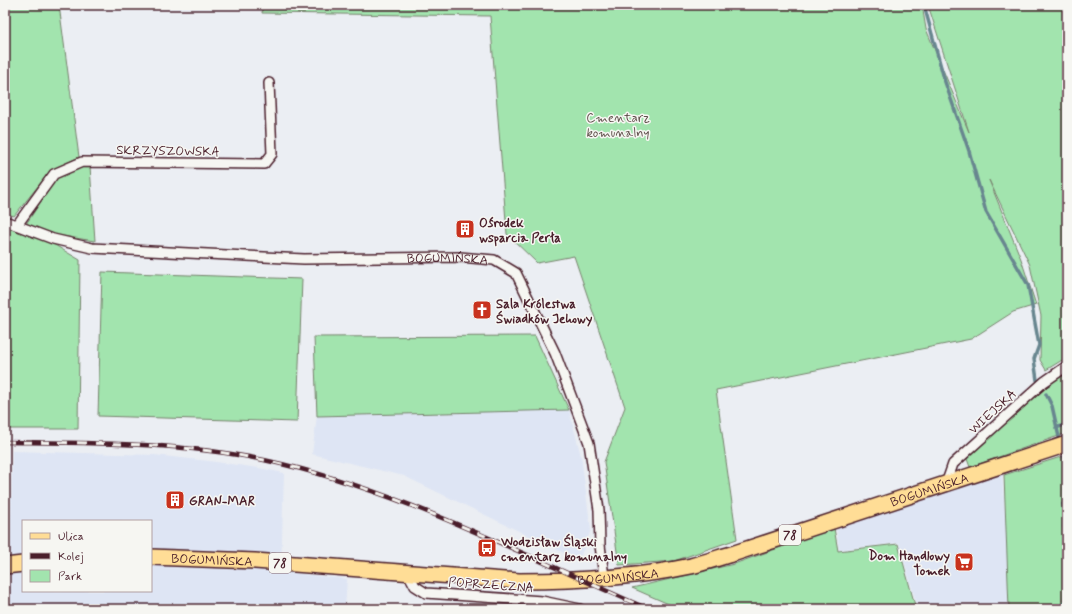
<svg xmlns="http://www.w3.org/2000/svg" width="1072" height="614" font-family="Mynerve,sans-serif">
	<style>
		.built { fill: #dee5f4; fill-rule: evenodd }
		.green { fill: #a2e4ae; stroke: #76826c }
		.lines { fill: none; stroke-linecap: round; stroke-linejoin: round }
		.stream { stroke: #67868f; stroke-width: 3.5 }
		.minor-casing { stroke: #4a1f2b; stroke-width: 12 }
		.primary-casing { stroke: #4a1f2b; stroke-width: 18 }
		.minor { stroke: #f6f6f2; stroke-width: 9 }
		.primary { stroke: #ffdd96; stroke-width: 15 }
		.rail-casing { stroke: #4a1f2b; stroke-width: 4.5 }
		.rail { stroke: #f6f6f2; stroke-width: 3; stroke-dasharray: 9; stroke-linecap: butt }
		.labels { text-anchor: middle; stroke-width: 3; stroke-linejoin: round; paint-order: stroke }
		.shield { fill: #f6f6f2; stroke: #7e6067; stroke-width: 1 }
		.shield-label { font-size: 12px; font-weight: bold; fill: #4a1f2b }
		.park-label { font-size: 13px; fill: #60504c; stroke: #f6f6f2 }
		.street-label { font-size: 13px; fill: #4a1f2b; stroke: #f6f6f2 }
		.poi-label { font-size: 13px; font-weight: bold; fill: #4a1f2b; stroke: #f6f6f2; text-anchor: start }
	</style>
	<rect width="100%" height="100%" fill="#ebeef3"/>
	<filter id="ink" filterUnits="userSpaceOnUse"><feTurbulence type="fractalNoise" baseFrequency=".025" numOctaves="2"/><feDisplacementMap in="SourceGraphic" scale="8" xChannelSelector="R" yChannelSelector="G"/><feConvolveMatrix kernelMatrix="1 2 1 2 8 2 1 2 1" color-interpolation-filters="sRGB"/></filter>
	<g filter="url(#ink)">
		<!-- built -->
		<path class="built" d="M569 410 581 456 591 530 579 560 404 476 312 454 317 416Z
			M12 451 154 455 209 461 259 468 284 473 281 572 347 579 345 609H11L10 586ZM23 521H151V591H23Z
			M1002 474 1008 554 1009 609H918L899 543 839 550 836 526Z"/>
		<!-- green -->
		<path class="green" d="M5 5H59L79 157 51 170 14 216 5 213Z
			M263 5H922L926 29 969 132 928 5H1067V357L1046 370 1040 360 1041 316 1030 265 989 180 1021 259 1036 305 1013 312 971 339 716 390 737 539 674 561 619 565 604 462 625 407 574 256 537 263 507 234 490 16 262 13Z
			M83 166H90L95 241 55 235 26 224 58 176Z
			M5 225 53 244 80 260 78 429H5Z
			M102 272 302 279 297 422 98 416Z
			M535 336 569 410 317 416 314 337Z
			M1067 372V433L970 467 967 459C995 427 1031 394 1067 372Z
			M1067 455V609H1009L1004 475Z
			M834 528 838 551 898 544 916 609H680L632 588 734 564Z"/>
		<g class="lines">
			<!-- stream -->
			<path class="stream" d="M924 5 945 82 969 151 986 212 1028 285 1039 345 1034 359 1037 380
				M1046 394 1052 406 1059 437
				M1056 428 1067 424
				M1064 457 1067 473
				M1067 486 1065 489 1067 490
				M5 497V521
				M1067 499 1063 504 1065 512 1064 527 1067 529
				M1067 545V551
				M5 602V609
				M1064 609 1067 581"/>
			<defs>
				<g id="minor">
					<path id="s1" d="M5 221 53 239 92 248 304 259 460 257 494 260 516 273 555 353 589 443 599 510 600 545 604 577"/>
					<path d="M17 225 54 174 82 162 264 164 272 154 269 83"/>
					<path d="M946 484 953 464 1044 382 1067 366"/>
					<path d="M408 573 415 586 426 593 542 601 580 609"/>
				</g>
				<g id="primary">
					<path id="s2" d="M151 557 255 561 519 581C576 581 635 578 691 566 706 562 721 557 735 553L1067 444"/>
					<path d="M5 566 23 564"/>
				</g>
			</defs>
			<!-- minor casing -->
			<use href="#minor" class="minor-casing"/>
			<!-- primary casing -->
			<use href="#primary" class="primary-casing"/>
			<!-- minor -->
			<use href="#minor" class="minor"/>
			<!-- primary -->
			<use href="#primary" class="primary"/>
			<defs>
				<path id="rail" d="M5 442C92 443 179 442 264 460 399 489 522 555 648 609"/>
			</defs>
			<!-- rail casing -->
			<use href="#rail" class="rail-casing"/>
			<!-- rail -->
			<use href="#rail" class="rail"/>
		</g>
	</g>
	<!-- icons -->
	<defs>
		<symbol id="building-square" viewBox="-11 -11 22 22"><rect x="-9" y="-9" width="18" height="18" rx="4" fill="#c8321e" stroke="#f6f6f2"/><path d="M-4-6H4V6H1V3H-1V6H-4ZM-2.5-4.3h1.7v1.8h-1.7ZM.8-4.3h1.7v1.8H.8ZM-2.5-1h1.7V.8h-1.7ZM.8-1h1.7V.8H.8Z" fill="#fff"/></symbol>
		<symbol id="church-square" viewBox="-11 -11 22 22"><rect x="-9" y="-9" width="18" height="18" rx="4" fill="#c8321e" stroke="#f6f6f2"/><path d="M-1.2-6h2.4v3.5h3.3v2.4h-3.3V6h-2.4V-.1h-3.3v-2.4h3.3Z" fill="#fff"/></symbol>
		<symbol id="bus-square" viewBox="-11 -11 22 22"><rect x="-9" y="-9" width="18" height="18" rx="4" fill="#c8321e" stroke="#f6f6f2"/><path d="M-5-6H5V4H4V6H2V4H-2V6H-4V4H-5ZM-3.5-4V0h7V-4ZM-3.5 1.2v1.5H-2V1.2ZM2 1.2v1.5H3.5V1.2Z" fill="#fff"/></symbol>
		<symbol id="supermarket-square" viewBox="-11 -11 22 22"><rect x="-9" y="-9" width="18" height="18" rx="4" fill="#c8321e" stroke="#f6f6f2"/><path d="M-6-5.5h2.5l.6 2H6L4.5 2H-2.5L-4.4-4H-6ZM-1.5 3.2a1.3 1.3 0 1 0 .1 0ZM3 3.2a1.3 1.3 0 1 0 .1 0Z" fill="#fff"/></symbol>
	</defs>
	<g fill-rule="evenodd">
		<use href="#building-square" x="454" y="218" width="22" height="22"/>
		<use href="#church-square" x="471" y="299" width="22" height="22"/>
		<use href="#building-square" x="164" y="489" width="22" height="22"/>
		<use href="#bus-square" x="476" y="537" width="22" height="22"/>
		<use href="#supermarket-square" x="953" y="551" width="22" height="22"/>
	</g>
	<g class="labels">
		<!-- shield labels -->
		<g class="shield">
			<rect x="779" y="525" width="22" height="20" rx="3"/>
			<rect x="269" y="553" width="22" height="20" rx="3"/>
		</g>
		<g class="shield-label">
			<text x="790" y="539">78</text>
			<text x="280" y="567">78</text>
		</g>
		<!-- park labels -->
		<g class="park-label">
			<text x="618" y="122">Cmentarz<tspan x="618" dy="15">komunalny</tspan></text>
		</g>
		<!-- street labels -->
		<g class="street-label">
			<text transform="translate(168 150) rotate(1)" y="5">SKRZYSZOWSKA</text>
			<text dy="5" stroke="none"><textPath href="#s1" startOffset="447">BOGUMIŃSKA</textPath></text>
			<text transform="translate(992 411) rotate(-42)" y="5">WIEJSKA</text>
			<text dy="5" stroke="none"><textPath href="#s2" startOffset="792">BOGUMIŃSKA</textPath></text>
			<text dy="5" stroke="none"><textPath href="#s2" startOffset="61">BOGUMIŃSKA</textPath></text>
			<text dy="5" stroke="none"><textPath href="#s2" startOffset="468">BOGUMIŃSKA</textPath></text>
			<text transform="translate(491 584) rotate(4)" y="5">POPRZECZNA</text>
		</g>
		<!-- poi labels -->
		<g class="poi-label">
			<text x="479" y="227">Ośrodek<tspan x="479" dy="15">wsparcia Perła</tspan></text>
			<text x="496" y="308">Sala Królestwa<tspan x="496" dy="15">Świadków Jehowy</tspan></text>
			<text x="189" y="505">GRAN-MAR</text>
			<text x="501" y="546">Wodzisław Śląski<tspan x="501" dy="15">cmentarz komunalny</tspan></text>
			<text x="950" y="560" text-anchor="end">Dom Handlowy<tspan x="950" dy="15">Tomek</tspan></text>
		</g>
	</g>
	<!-- margin -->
	<rect width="1072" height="614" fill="none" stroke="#f6f6f2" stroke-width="20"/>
	<rect x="10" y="10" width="1052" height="594" fill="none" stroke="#4a1f2b" stroke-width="1.5" filter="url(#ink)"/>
	<!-- legend -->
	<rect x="22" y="520" width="130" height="72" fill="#f6f6f2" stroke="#b1a0a2"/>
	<rect x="30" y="533" width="20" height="6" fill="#ffdd96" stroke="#b1a0a2"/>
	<text x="58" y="540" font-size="12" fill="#4a1f2b">Ulica</text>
	<rect x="30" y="553" width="20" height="6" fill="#4a1f2b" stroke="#b1a0a2"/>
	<text x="58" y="560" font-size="12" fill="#4a1f2b">Kolej</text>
	<rect x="30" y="570" width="20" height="12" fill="#a2e4ae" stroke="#b1a0a2"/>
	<text x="58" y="580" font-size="12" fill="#4a1f2b">Park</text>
</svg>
